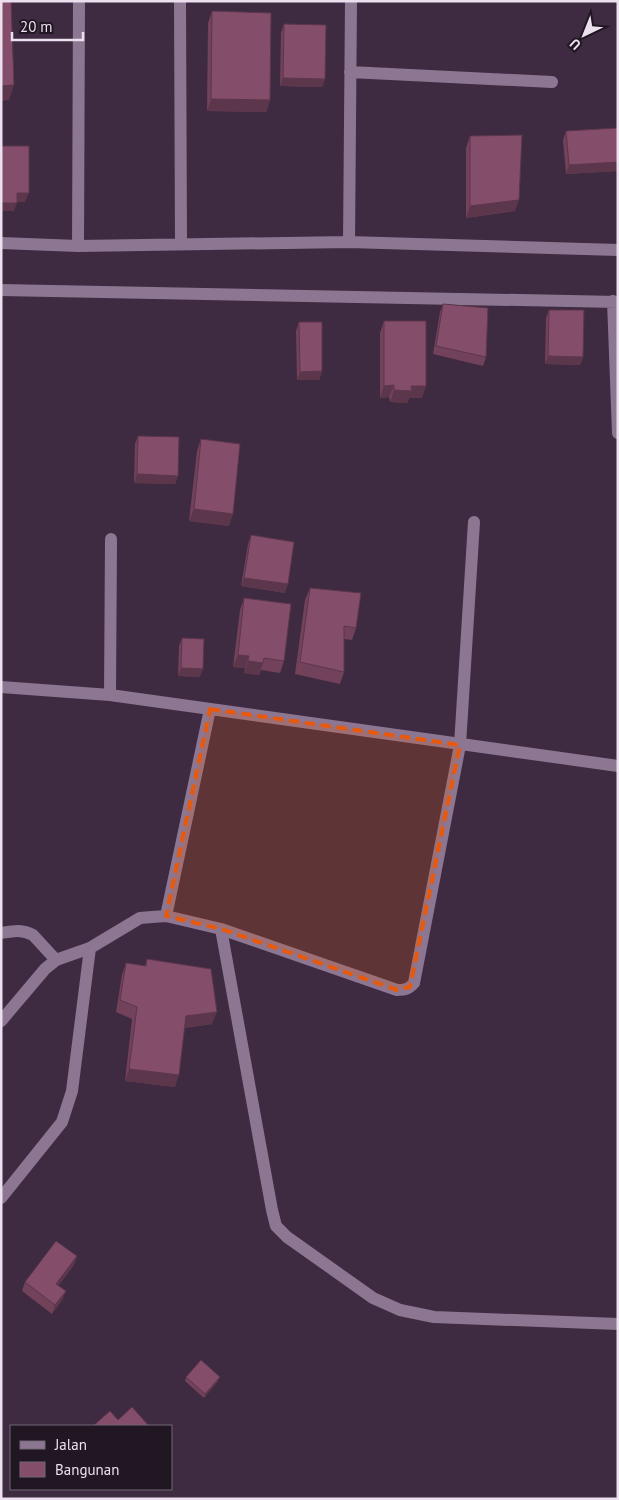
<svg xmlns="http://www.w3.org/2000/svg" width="619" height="1500" font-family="'PT Sans',sans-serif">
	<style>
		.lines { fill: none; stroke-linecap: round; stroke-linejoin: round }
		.minor { stroke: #8d7691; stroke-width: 12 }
		.wall { fill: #72425a }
		.shaded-wall { fill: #5c364a }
		.building { fill: #844d69; stroke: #5c364a }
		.marked { fill: #e8590c; fill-opacity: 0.2; stroke: #e8590c; stroke-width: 4; stroke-dasharray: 10 6; stroke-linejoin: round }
	</style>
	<rect width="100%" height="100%" fill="#3e2b42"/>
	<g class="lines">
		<!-- minor -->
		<path class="minor" d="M180 1 181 244
			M350 72 552 82
			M349 242 351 1
			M1 243 78 246 349 242 618 250
			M78 246 79 1
			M1 290 618 302
			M613 301 618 433
			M1 687 110 695 618 766
			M110 695 111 539
			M166 916 210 709
			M221 929 272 1210 276 1226 287 1237 373 1298 400 1310 434 1317 618 1324
			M1 933C13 931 22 929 33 935L56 960
			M1 1021 45 969 56 960 90 948 140 918 152 917 166 916 221 929 397 990C405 990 409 989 414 983L460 745 474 522
			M1 1198 62 1122 72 1091 90 948"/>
	</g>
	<!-- wall -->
	<path class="wall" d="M212 11 270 100 266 112 207 111 208 23Z
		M284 24 325 79 322 87 280 86 281 33Z
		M618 128V171L566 174 563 140 566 131Z
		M470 136 515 211 466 218V148Z
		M443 304 486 357 483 366 433 354 440 312Z
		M549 310 583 357 580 365 545 364 546 318Z
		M384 321 422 398H409L407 403 390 402 389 397 380 398V333Z
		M299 322 322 371 319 380H297L296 331Z
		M138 436 178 476 175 484 134 483 135 444Z
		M201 439 229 526 189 521 197 451Z
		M251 535 285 593 241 586 248 544Z
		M310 588 356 628 352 640 344 639V672L340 684 295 674 305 600Z
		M244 598 284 661 280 673 261 670 259 675 244 673 245 668 233 667 240 610Z
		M182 638 200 677 178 676 179 646Z
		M147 959 212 1024 184 1028 175 1087 125 1081 132 1019 116 1012 122 975 126 963 145 966Z
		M74 1265 58 1286 66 1291 62 1300 52 1314 22 1291 25 1282Z
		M186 1377 218 1381 204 1398 185 1381Z"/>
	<!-- shaded-wall -->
	<path class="shaded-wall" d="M283 78 325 79 322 87 280 86Z
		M14 85 9 100 1 101V86Z
		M211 99 270 100 266 112 207 111Z
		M618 162V171L566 174 569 165Z
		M17 193H29L25 202H14Z
		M519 200 515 211 466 218 470 206Z
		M1 203H17L14 211H1Z
		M548 356 583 357 580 365 545 364Z
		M322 371 319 380H297L300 372Z
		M394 385 389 397 380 398 384 386Z
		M411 386H426L422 398H409L407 403 390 402 394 390Z
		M137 474 178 476 175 484 134 483Z
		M194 509 233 514 229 526 189 521Z
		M244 578 288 584 285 593 241 586Z
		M238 655 249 656 245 668 233 667Z
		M248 661 263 663 259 675 244 673Z
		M181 668 203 669 200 677 178 676Z
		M217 1012 212 1024 181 1028 186 1016Z
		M129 1069 179 1075 175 1087 125 1081Z
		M77 1256 74 1265 53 1292 56 1284Z
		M66 1291 62 1300 52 1314 55 1305Z
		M220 1377 218 1381 204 1398 205 1394Z"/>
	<!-- building -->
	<path class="building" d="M1 1H11L14 85 1 86Z
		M212 11 271 13 270 100 211 99Z
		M284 24 326 25 325 79 283 78Z
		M618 128V162L569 165 566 131Z
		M522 135 519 200 470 206V136Z
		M1 146H29V193H17V203H1Z
		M443 304 488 308 486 357 436 346Z
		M549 310H584L583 357 548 356Z
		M384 321H426V386H411L412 391 394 390V385L384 386Z
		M299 322H322V371L300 372Z
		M138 436 179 437 178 476 137 474Z
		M201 439 240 444 233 514 194 509Z
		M251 535 294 542 288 584 244 578Z
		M310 588 361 593 356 628 344 626V672L300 662Z
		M244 598 291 604 284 661 264 658 263 663 248 661 249 656 238 655Z
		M182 638 204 639 203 669 181 668Z
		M147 959 211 969 217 1012 186 1016 179 1075 129 1069 137 1007 120 1000 126 963 146 966Z
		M56 1241 77 1256 56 1284 66 1291 55 1305 25 1282Z
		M201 1360 220 1377 205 1394 186 1377Z
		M132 1407 149 1426H93L110 1411 118 1420Z"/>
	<!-- marked area -->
	<path class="marked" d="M210 709 460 745 410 987 397 990 221 929 166 916Z"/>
	<!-- border -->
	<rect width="619" height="1500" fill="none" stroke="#ecdfee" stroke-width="5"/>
	<!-- legend -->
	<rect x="10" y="1425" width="162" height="65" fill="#201722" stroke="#726774"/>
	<rect x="20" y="1441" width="25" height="8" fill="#8d7691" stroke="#726774"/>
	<text x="55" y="1450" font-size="15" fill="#ecdfee">Jalan</text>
	<rect x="20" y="1462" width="25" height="15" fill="#844d69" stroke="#726774"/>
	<text x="55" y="1475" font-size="15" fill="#ecdfee">Bangunan</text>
	<!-- north arrow -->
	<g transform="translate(584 35) rotate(223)" stroke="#201722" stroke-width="4" paint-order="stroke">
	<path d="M0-4L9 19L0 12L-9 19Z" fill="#ecdfee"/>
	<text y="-8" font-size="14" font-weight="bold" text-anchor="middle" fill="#ecdfee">U</text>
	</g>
	<!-- scale -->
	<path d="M12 32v8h71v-8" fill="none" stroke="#ecdfee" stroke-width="2.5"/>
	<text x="20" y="32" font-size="15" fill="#ecdfee" stroke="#201722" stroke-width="4" paint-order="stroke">20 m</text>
</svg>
